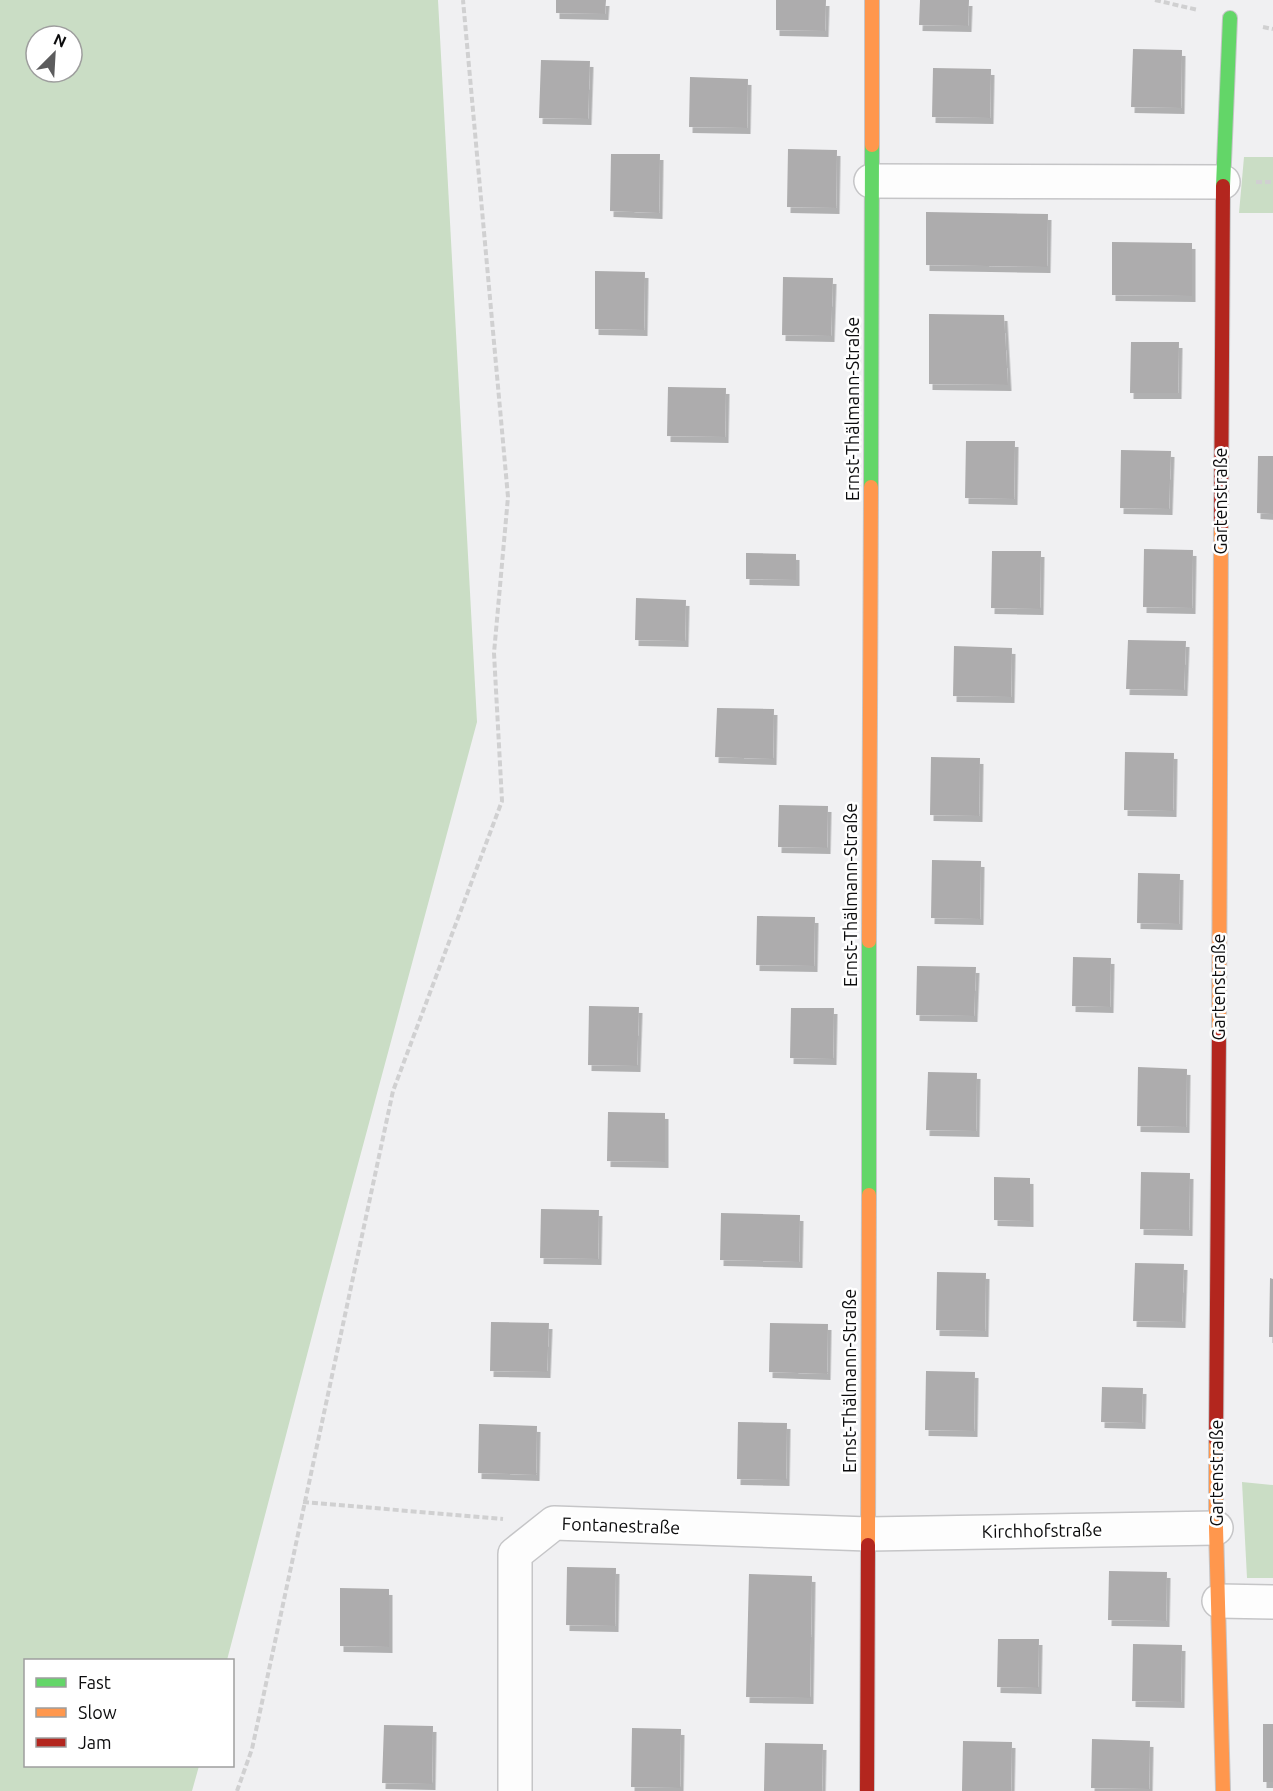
<svg xmlns="http://www.w3.org/2000/svg" width="1273" height="1791" font-family="Ubuntu,sans-serif">
	<style>
		.green { fill: #caddc5; fill-rule: evenodd }
		.building { fill: #adacad; filter: url(#shadow) }
		.lines { fill: none; stroke-linecap: round; stroke-linejoin: round }
		.street-casing { stroke: #c5c5c7; stroke-width: 36 }
		.fast-casing { stroke: #c5c5c7; stroke-width: 16 }
		.slow-casing { stroke: #c5c5c7; stroke-width: 16 }
		.jam-casing { stroke: #c5c5c7; stroke-width: 16 }
		.path { stroke: #d0d0d1; stroke-width: 4; stroke-dasharray: 6 3; stroke-linecap: butt }
		.street { stroke: #fdfdfd; stroke-width: 33 }
		.fast { stroke: #63d668; stroke-width: 14 }
		.slow { stroke: #ff974d; stroke-width: 14 }
		.jam { stroke: #b3261e; stroke-width: 14 }
		.labels { text-anchor: middle; stroke-width: 5; stroke-linejoin: round; paint-order: stroke }
		.street-label { font-size: 18px; fill: #0c0c0d; stroke: #fff }
	</style>
	<defs>
		<filter id="shadow"><feDropShadow dx="3.5" dy="6" stdDeviation="0" flood-color="#0004"/></filter>
	</defs>
	<rect width="100%" height="100%" fill="#f0f0f2"/>
	<!-- green -->
	<path class="green" d="M0 0H438L477 722 323 1294 227 1660H26V1766H199L192 1791H0ZM36 36H72V72H36Z
		M1244 157H1273V213H1239Z
		M1242 1482 1273 1485V1578H1247Z"/>
	<!-- building -->
	<path class="building" d="M556 0H606L605 14 556 13Z
		M776 0H826L825 31 776 30Z
		M920 0H969L968 26 919 25Z
		M1133 49 1182 50 1181 108 1131 107Z
		M541 60 590 61 588 119 539 118Z
		M933 68 991 69 990 118 932 117Z
		M690 77 748 79 747 128 689 127Z
		M788 149 837 150 836 208 787 207Z
		M611 154H660L659 213 610 211Z
		M926 212 1048 214 1047 267 926 265Z
		M1112 242 1192 243V296L1112 295Z
		M595 271 645 272 644 330 595 329Z
		M783 277 833 278 831 336 782 335Z
		M929 314 1004 315 1008 385 929 384Z
		M1131 342H1179L1178 393H1130Z
		M668 387 726 388 725 437 667 436Z
		M966 441H1015L1014 499 965 498Z
		M1121 450 1171 451 1169 509 1120 508Z
		M1258 456H1273V514L1257 513Z
		M1144 549 1193 550 1192 608 1143 607Z
		M992 551H1041L1040 609 991 608Z
		M746 553 796 554V580L746 579Z
		M636 598 686 600 685 641 635 640Z
		M1128 640 1186 641 1184 690 1126 689Z
		M954 646 1012 648 1011 697 953 696Z
		M717 708 774 709 773 759 715 757Z
		M1125 752 1174 753 1173 811 1124 810Z
		M931 757 980 758 979 816 930 815Z
		M779 805 828 806 827 848 778 847Z
		M932 860 981 861 980 919 931 918Z
		M1138 873 1180 874 1179 924 1137 923Z
		M757 916 815 917 814 966 756 965Z
		M1073 957 1111 958 1110 1007 1072 1006Z
		M917 966 976 967 974 1016 916 1015Z
		M589 1006 639 1007 637 1066 588 1065Z
		M791 1008H834L833 1059 790 1058Z
		M1138 1067 1187 1069 1186 1127 1137 1126Z
		M928 1072 977 1073 976 1131 926 1130Z
		M608 1112 665 1113V1162L607 1161Z
		M1141 1172 1190 1173 1189 1230 1140 1229Z
		M994 1177 1030 1178V1221L994 1220Z
		M541 1209 599 1210 598 1259 540 1258Z
		M721 1213 800 1215 799 1262 720 1260Z
		M1135 1263 1184 1264 1182 1322 1133 1321Z
		M937 1272 986 1273 985 1331 936 1330Z
		M1270 1278 1273 1279V1337H1269Z
		M491 1322 549 1323 547 1372 490 1371Z
		M770 1323 828 1324 827 1374 769 1372Z
		M926 1371 975 1372 974 1431 925 1430Z
		M1102 1387 1143 1388 1142 1423 1101 1422Z
		M738 1422 787 1423 786 1480 737 1479Z
		M479 1424 537 1426 536 1475 478 1473Z
		M567 1567 616 1568 615 1626 566 1625Z
		M1109 1571 1167 1572 1166 1621 1108 1620Z
		M749 1574 812 1576 810 1698 746 1697Z
		M340 1588 389 1589V1647L340 1646Z
		M998 1639H1039L1038 1688 997 1687Z
		M1133 1644 1182 1645 1181 1702 1132 1701Z
		M1263 1724H1273V1782H1263Z
		M384 1725 433 1726 432 1784 382 1783Z
		M632 1728 681 1729 680 1788 631 1787Z
		M1092 1739 1150 1741 1149 1789 1091 1788Z
		M963 1741 1012 1742 1011 1791H962Z
		M765 1743 823 1744 822 1791H764Z"/>
	<g class="lines">
		<defs>
			<path id="street" d="M871 181 1223 182
				M1219 1601 1273 1602
				M515 1791V1554L554 1523 868 1534 1216 1528"/>
			<path id="fast" d="M1223 186 1230 18
				M871 487 872 145
				M869 1195V941"/>
			<path id="slow" d="M872 145V0
				M869 941 871 487
				M1219 1033 1221 526
				M1216 1440V1528L1223 1791
				M868 1545 869 1195"/>
			<path id="jam" d="M1221 526 1223 186
				M1216 1440 1219 1033
				M867 1791 868 1545"/>
		</defs>
		<!-- street casing -->
		<use href="#street" class="street-casing"/>
		<!-- fast casing -->
		<use href="#fast" class="fast-casing"/>
		<!-- slow casing -->
		<use href="#slow" class="slow-casing"/>
		<!-- jam casing -->
		<use href="#jam" class="jam-casing"/>
		<!-- path -->
		<path class="path" d="M1155 0 1198 10
			M1263 27 1273 29
			M1256 182H1273
			M303 1502 503 1519
			M237 1791 252 1749 393 1091 502 801 494 653 508 497 463 0"/>
		<!-- street -->
		<use href="#street" class="street"/>
		<!-- fast -->
		<use href="#fast" class="fast"/>
		<!-- slow -->
		<use href="#slow" class="slow"/>
		<!-- jam -->
		<use href="#jam" class="jam"/>
	</g>
	<g class="labels">
		<!-- street labels -->
		<g class="street-label">
			<text transform="translate(853 409) rotate(-90)" y="6">Ernst-Thälmann-Straße</text>
			<text transform="translate(1221 501) rotate(-90)" y="6">Gartenstraße</text>
			<text transform="translate(851 895) rotate(-90)" y="6">Ernst-Thälmann-Straße</text>
			<text transform="translate(1219 987) rotate(-90)" y="6">Gartenstraße</text>
			<text transform="translate(850 1381) rotate(-90)" y="6">Ernst-Thälmann-Straße</text>
			<text transform="translate(1217 1473) rotate(-90)" y="6">Gartenstraße</text>
			<text transform="translate(621 1526) rotate(2)" y="6">Fontanestraße</text>
			<text transform="translate(1042 1531) rotate(-1)" y="6">Kirchhofstraße</text>
		</g>
	</g>
	<!-- legend -->
	<rect x="24" y="1659" width="210" height="108" fill="#ffffff" stroke="#9e9e9e" stroke-width="1.5"/>
	<rect x="36" y="1678" width="30" height="9" fill="#63d668" stroke="#9e9e9e" stroke-width="1.5"/>
	<text x="78" y="1689" font-size="18" fill="#0c0c0d">Fast</text>
	<rect x="36" y="1708" width="30" height="9" fill="#ff974d" stroke="#9e9e9e" stroke-width="1.5"/>
	<text x="78" y="1719" font-size="18" fill="#0c0c0d">Slow</text>
	<rect x="36" y="1738" width="30" height="9" fill="#b3261e" stroke="#9e9e9e" stroke-width="1.5"/>
	<text x="78" y="1749" font-size="18" fill="#0c0c0d">Jam</text>
	<!-- north arrow -->
	<g transform="translate(54 54) rotate(24)"><circle r="28" fill="#ffffff" stroke="#9e9e9e" stroke-width="1.5"/>
	<path d="M0-4.5L10 22L0 15L-10 22Z" fill="#5c5c5d"/>
	<text y="-9" font-size="16" font-weight="bold" text-anchor="middle" fill="#0c0c0d">N</text>
	</g>
</svg>
